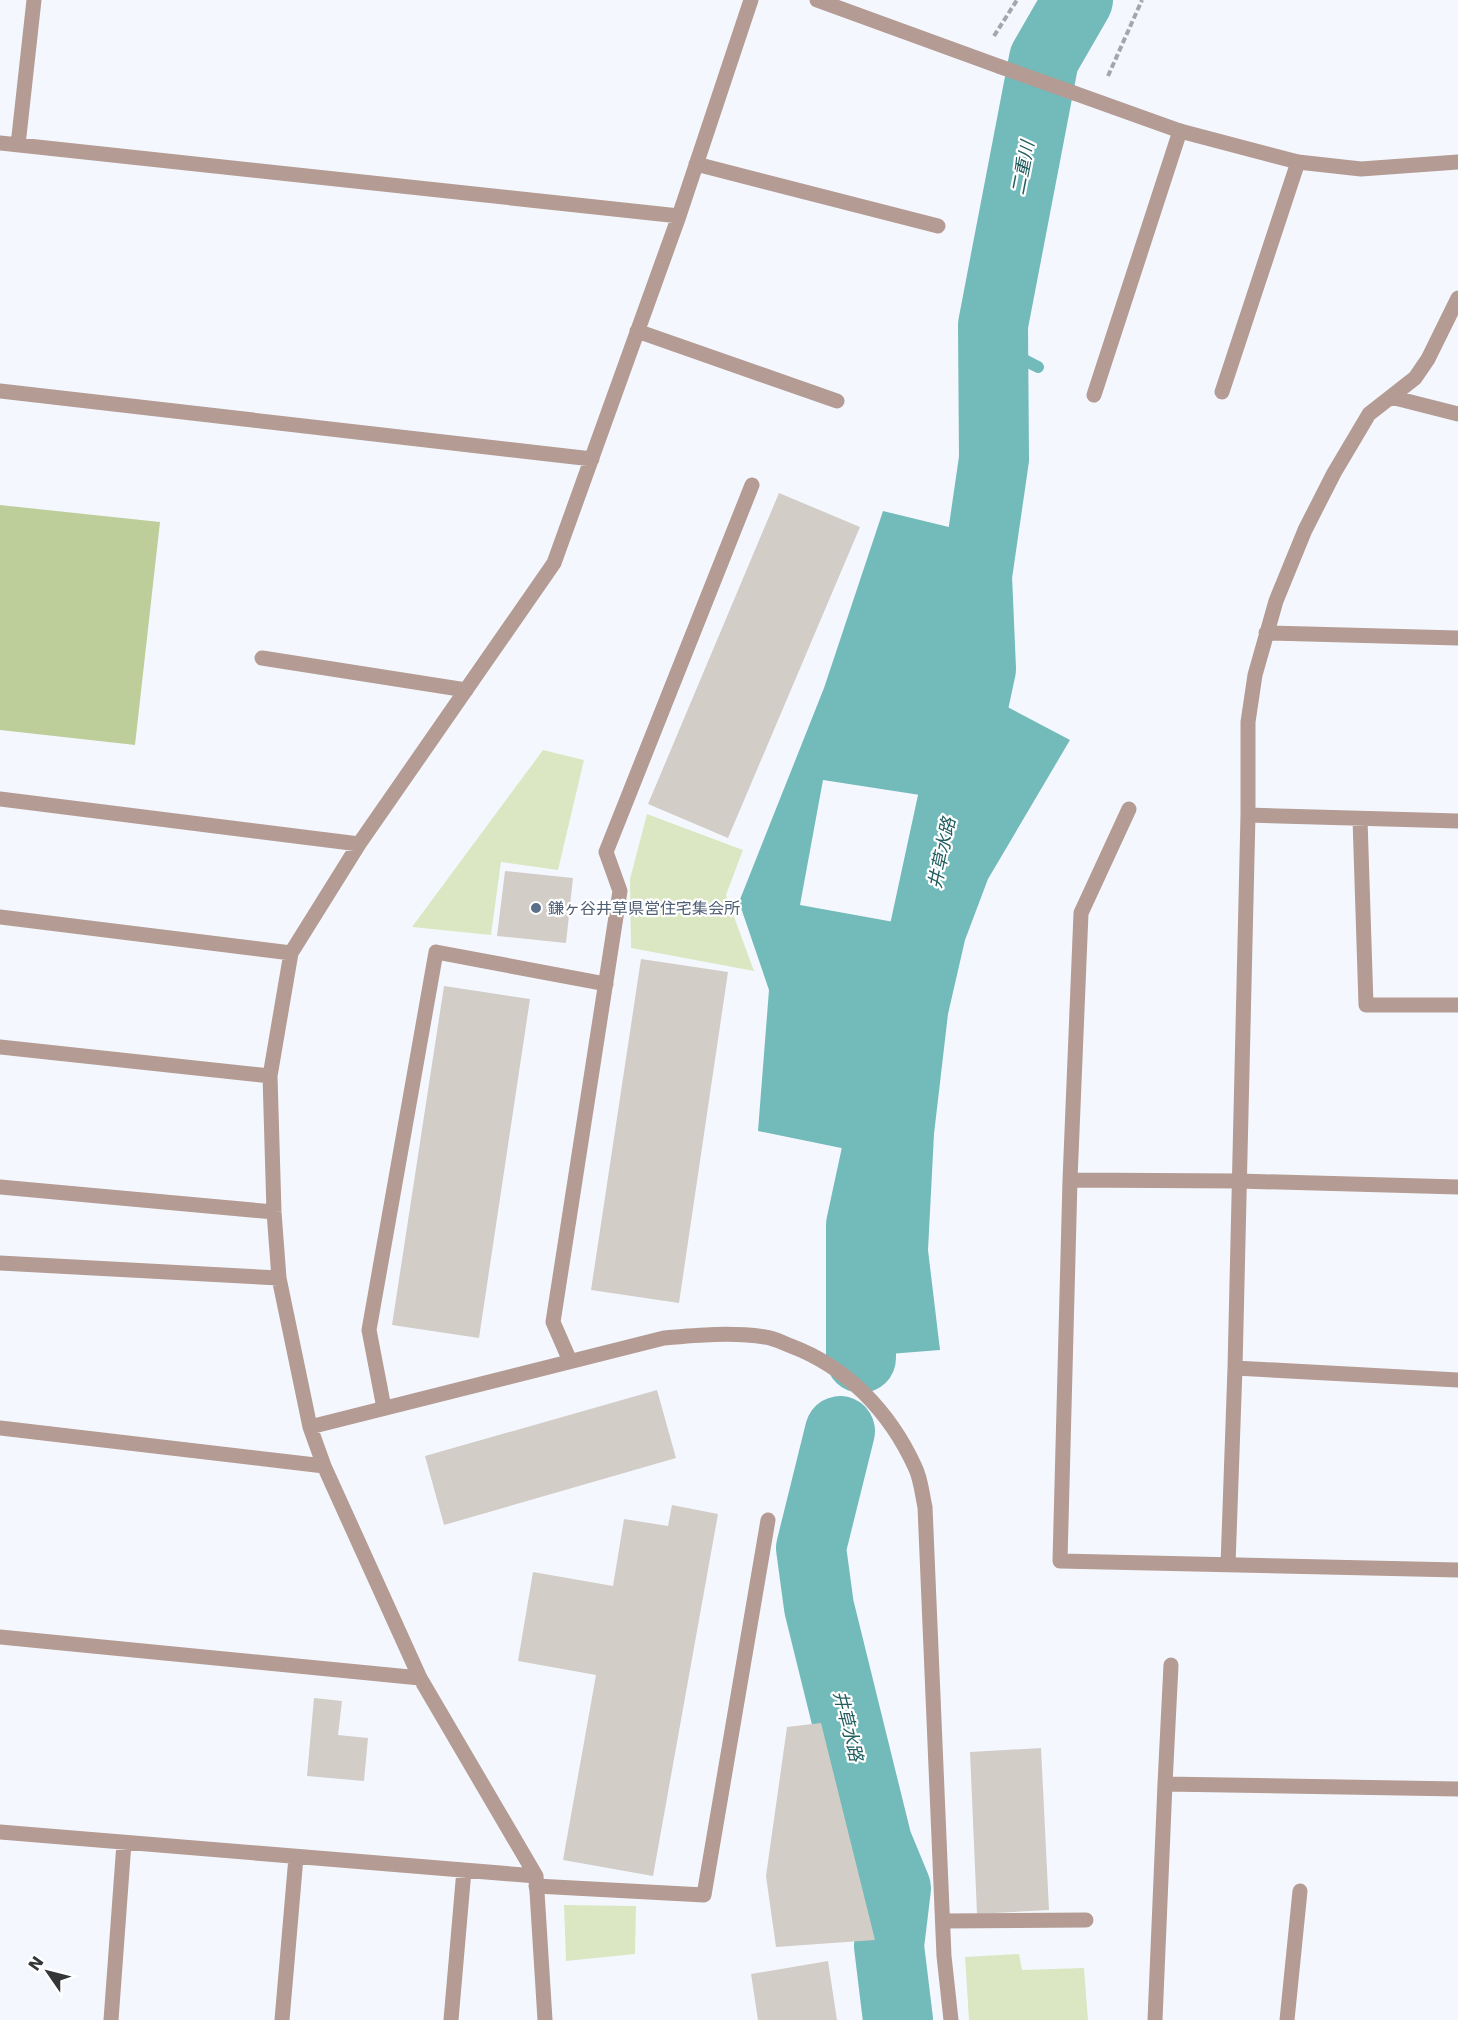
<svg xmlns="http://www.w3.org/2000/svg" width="1458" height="2020" font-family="'DejaVu Sans','Noto Sans JP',sans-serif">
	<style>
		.green { fill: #dbe7c2 }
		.forest { fill: #bece9b }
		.water { fill: #73babb }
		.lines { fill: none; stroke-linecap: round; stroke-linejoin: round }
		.stream { stroke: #73babb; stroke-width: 12 }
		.river { stroke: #73babb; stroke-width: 70 }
		.building { fill: #d3cdc8 }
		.path { stroke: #a3a6ab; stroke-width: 4; stroke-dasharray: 6 3; stroke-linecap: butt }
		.lane { stroke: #b49b94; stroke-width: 15 }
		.street { stroke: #b49b94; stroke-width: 15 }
		.service-dot { fill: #5c6f8a; stroke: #fff; stroke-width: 2 }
		.labels { text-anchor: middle; stroke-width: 4.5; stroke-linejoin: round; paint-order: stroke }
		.service-label { font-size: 16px; fill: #4e5e75; stroke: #fff; text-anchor: start }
		.water-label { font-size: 18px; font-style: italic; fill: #235f60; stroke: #fff }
	</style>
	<rect width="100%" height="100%" fill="#f4f8fe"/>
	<!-- green -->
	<path class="green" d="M543 750 584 760 558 870 501 862 491 935 412 927Z
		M647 814 743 850 726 895 754 971 631 948 630 879Z
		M564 1905 636 1906 635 1954 566 1961Z
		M1019 1954 1022 1970 1084 1968 1088 2020H969L965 1957Z"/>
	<!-- forest -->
	<path class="forest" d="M0 505 160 522 135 745 0 730Z"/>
	<!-- water -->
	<path class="water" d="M883 511 957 529 950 578 954 660 933 797 823 780 800 905 905 924 851 1150 758 1131 769 990 739 902 824 688Z
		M1000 703 1070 740 988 879 965 940 948 1014 934 1134 928 1250 940 1350 889 1354 885 1246 888 1215 966 880Z"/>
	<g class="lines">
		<!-- stream -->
		<path class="stream" d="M993 344 1038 367"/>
		<!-- river -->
		<path class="river" d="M861 1358V1225L981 669 977 576 994 459 993 325 1044 59 1078 0
			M840 1431 811 1548 819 1607 877 1842 896 1888 889 1946 898 2020"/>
	</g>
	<!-- building -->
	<path class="building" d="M779 493 860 527 728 838 648 804Z
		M505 871 573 878 566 943 497 936Z
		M641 959 728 972 679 1303 591 1290Z
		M444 986 530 999 479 1338 392 1325Z
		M657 1390 676 1458 444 1525 425 1456Z
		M672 1505 718 1514 653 1876 563 1860 596 1675 518 1661 533 1572 613 1586 624 1519 668 1526Z
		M314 1698 342 1701 338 1735 368 1738 364 1781 307 1776Z
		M821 1723 875 1940 776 1947 766 1876 787 1727Z
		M1041 1748 1049 1910 977 1914 970 1752Z
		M828 1961 837 2020H758L751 1974Z"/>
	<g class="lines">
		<!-- path -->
		<path class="path" d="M994 36 1017 0
			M1108 76 1142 0"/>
		<!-- lane -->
		<path class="lane" d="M817 0 1001 67
			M1074 93 1180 131 1298 162 1361 169 1458 162
			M262 658 466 690
			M570 1361 553 1322 620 891 606 852 752 485
			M384 1408 369 1330 436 952 606 984
			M536 1886 704 1895 768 1520
			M943 1921 1086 1920
			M1287 2020 1300 1891"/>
		<!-- street -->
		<path class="street" d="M1001 67 1074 93
			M0 143 679 216
			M18 145 34 0
			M696 164 938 226
			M637 331 837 401
			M0 391 592 459
			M1222 392 1298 162
			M1094 395 1180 131
			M1391 397 1458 414
			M1266 633 1458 638
			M0 799 359 844
			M1248 815 1458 821
			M1360 819 1366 1005H1458
			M0 917 291 953
			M0 1047 270 1076
			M1070 1180 1081 913 1129 809
			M0 1187 274 1212
			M1458 1187 1239 1181 1070 1180 1060 1561 1458 1570
			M0 1263 279 1278
			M1235 1368 1458 1380
			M310 1427 664 1338C698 1335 732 1332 765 1337 774 1338 783 1343 791 1346 847 1367 890 1412 915 1467 921 1479 922 1494 925 1507L944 1956 951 2020
			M0 1428 324 1466
			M1228 1565 1235 1368 1248 815V722L1255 675 1276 601 1305 530 1334 473 1369 414 1415 378 1428 359 1458 298
			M0 1637 420 1678
			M1165 1784 1171 1665
			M0 1832 536 1876
			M111 2020 124 1843
			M282 2020 296 1857
			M451 2020 464 1870
			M545 2020 536 1876 420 1678 324 1466 310 1427 279 1278 274 1212 270 1076 291 953 359 844 554 563 679 216 751 0
			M1155 2020 1165 1784 1458 1789"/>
	</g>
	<!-- markers -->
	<circle class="service-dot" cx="536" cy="908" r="6"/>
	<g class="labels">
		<!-- service labels -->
		<g class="service-label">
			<text x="548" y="914">鎌ヶ谷井草県営住宅集会所</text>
		</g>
		<!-- water labels -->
		<g class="water-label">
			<text transform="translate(1023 168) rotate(-79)" y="6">二重川</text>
			<text transform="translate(942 853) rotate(-78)" y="6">井草水路</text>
			<text transform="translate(848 1726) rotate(76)" y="6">井草水路</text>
		</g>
	</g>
	<!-- north arrow -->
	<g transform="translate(48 1972) rotate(305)" stroke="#ffffff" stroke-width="4.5" paint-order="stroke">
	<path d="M0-4.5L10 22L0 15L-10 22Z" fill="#343638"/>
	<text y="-9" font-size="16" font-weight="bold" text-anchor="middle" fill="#343638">N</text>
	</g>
</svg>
